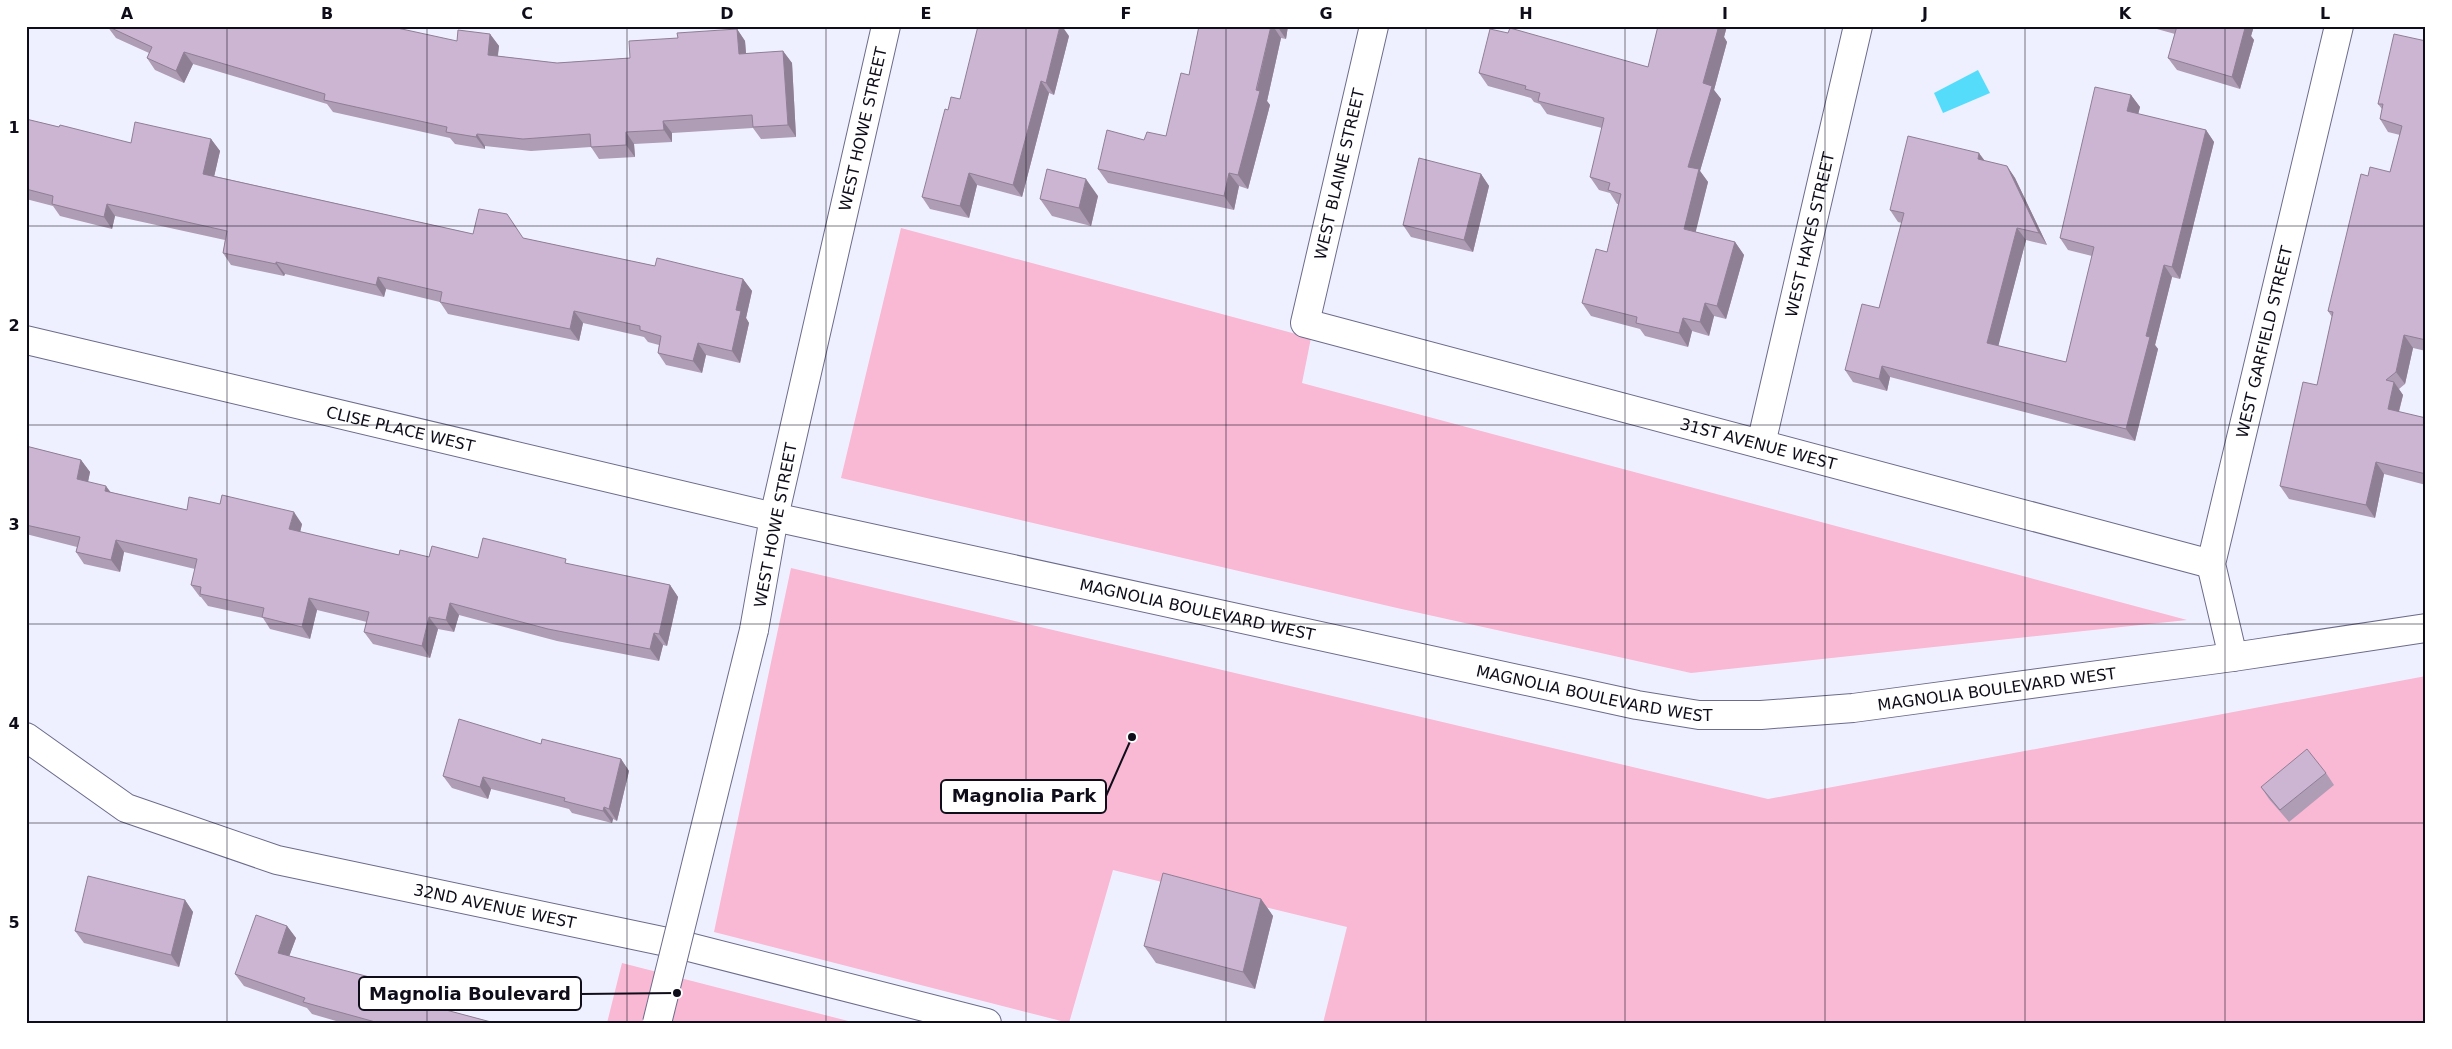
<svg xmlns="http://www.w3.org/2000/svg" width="2452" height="1049" font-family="'DejaVu Sans',sans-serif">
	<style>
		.green { fill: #f9b8d3 }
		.water { fill: #56dcfb }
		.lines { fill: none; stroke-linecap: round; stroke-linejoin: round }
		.minor-casing { stroke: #6b6b8b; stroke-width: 30 }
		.tertiary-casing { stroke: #6b6b8b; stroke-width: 30 }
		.secondary-casing { stroke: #6b6b8b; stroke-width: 30 }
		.minor { stroke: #fff; stroke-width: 28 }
		.tertiary { stroke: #fff; stroke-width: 28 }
		.secondary { stroke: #fff; stroke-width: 28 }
		.tertiary-bridge-casing { stroke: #6b6b8b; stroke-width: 30; stroke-linecap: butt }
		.tertiary-bridge { stroke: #fff; stroke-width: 28 }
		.wall { fill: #af9cb5 }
		.shaded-wall { fill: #8f7f94 }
		.building { fill: #ccb5d3; stroke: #8f7f94 }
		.grid { fill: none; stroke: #0e0d19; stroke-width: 1; stroke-opacity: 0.55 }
		.labels { text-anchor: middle; stroke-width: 4.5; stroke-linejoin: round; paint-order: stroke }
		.street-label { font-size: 16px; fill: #0e0d19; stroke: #fff }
		.leader { fill: none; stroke: #0e0d19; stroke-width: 2 }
		.callout-dot { fill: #0e0d19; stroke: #fff; stroke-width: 2 }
		.callout { fill: #fff; stroke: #0e0d19; stroke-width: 2 }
		.callout-label { font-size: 18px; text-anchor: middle; font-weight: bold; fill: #0e0d19 }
		.neatline { fill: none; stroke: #0e0d19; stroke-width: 2 }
		.grid-label { font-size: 16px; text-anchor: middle; font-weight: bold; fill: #0e0d19 }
	</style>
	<rect width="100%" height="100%" fill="#eff0ff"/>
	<!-- green -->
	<path class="green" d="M901 228 1311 338 1302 383 2187 620 1691 673 1397 608 841 478Z
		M791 568 1768 799 2426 676V1023H1323L1347 927 1113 870 1069 1023 714 932Z
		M622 963 856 1023H607Z"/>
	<!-- water -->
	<path class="water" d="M1978 70 1990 93 1943 113 1934 93Z"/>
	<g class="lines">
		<defs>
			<g id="minor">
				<path id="s1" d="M1374 26 1305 323 2211 564"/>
				<path id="s2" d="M1761 444 1858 26"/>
				<path id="s3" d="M774 517 886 26"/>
				<path id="s4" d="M2233 657 2211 564 2339 26"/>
				<path id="s5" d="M26 737 126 808 277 860 681 945 987 1023"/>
			</g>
			<path id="tertiary" d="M754 630 774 517"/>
			<g id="secondary">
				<path id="s6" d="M26 340 774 517 1637 705 1699 715H1761L1853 708 2233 657 2426 628"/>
			</g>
		</defs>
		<!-- minor casing -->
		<use href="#minor" class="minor-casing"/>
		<!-- tertiary casing -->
		<use href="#tertiary" class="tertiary-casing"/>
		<!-- secondary casing -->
		<use href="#secondary" class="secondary-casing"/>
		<!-- minor -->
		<use href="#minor" class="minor"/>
		<!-- tertiary -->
		<use href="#tertiary" class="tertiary"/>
		<!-- secondary -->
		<use href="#secondary" class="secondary"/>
		<defs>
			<path id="tertiary-bridge" d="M657 1023 754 630"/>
		</defs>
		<!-- tertiary-bridge casing -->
		<use href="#tertiary-bridge" class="tertiary-bridge-casing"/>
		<!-- tertiary-bridge -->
		<use href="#tertiary-bridge" class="tertiary-bridge"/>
	</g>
	<!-- wall -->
	<path class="wall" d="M107 26 457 41 490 34 499 46 498 56 557 63 630 58 678 38 737 29 745 41 746 54 783 51 792 63 796 137 761 139 753 128 672 133V142L634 144 635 157 599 159 591 147 531 151 485 146V149L455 144 450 138 333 112 327 104 193 64 184 83 155 70 147 58 149 53 116 38Z
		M1199 26H1288L1286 39 1281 38 1267 101 1270 105 1248 189 1239 186 1234 210 1108 183 1098 169 1144 140 1166 136 1189 75Z
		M1658 26H1727L1724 37 1727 42 1714 90 1721 99 1700 171 1708 182 1695 232 1735 242 1744 255 1726 319 1714 316 1709 336 1692 331 1688 347 1645 336 1640 329 1591 316 1582 303 1607 252 1619 204H1617L1610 193 1599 190 1590 177 1602 128 1547 114 1540 104 1534 102 1531 98 1488 86 1479 73 1508 33 1648 67Z
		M2146 26H2254L2251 36 2254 40 2240 89 2177 70 2168 58 2175 34Z
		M1069 36 1054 95 1049 93 1022 197 977 185 969 218 930 209 922 197 960 99Z
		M2426 41V351L2413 348 2405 384 2399 389 2403 395 2399 412 2426 418V485L2384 474 2375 518 2289 499 2280 486 2317 385 2332 317 2328 311 2368 176 2390 172 2400 135 2388 132 2380 119 2382 109 2378 104Z
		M2131 95 2140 107 2138 114 2206 130 2214 142 2180 279 2172 277 2155 345 2158 349 2135 441 1890 377 1887 391 1853 382 1845 370 1879 308 1902 223 1898 222 1890 210 1985 161 2007 166 2015 178 2047 245 2026 240 1998 346 2066 362 2092 256 2068 250 2060 238Z
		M26 119 59 127 131 143 211 139 220 151 214 176 473 234 523 238 655 266 743 279 752 291 746 318 749 323 740 363 706 355 702 373 666 365 658 353 659 345 648 342 644 337 583 323 579 341 448 314 440 302 386 289 384 297 285 274 284 276 231 265 223 253 225 240 115 216 112 229 60 216 53 206 26 199Z
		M1481 174 1489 186 1473 252 1411 237 1403 225Z
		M1098 196 1091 226 1052 216 1040 199Z
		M26 446 81 460 90 472 88 482 110 492 187 510 302 524 300 532 399 555 429 557 478 558 568 564 670 585 678 597 667 646 663 645 659 661 557 641 459 615 454 632 438 629 430 658 373 644 364 632 367 622 317 610 310 639 270 629 263 618 208 606 201 597H200L191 585 195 569 124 552 120 572 84 564 76 552 77 547 26 534Z
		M541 744 621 759 629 771 617 821 613 819 612 823 572 813 569 809 491 789 488 799 452 788 443 776Z
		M2326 773 2334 785 2289 822 2269 799 2261 787Z
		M1261 899 1273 916 1255 989 1156 963 1144 946Z
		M185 900 193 912 179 967 84 943 75 931Z
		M287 926 296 938 289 956 427 1002V1005L491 1022 492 1023H343L312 1014 307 1008 244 986 235 974Z"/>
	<!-- shaded-wall -->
	<path class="shaded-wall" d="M1060 26H1062L1069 36 1054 95 1046 83Z
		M1271 26H1273L1281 38 1267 101 1270 105 1248 189 1238 175Z
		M1277 26H1288L1286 39Z
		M1714 26H1727L1724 37 1727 42 1714 90 1721 99 1700 171 1708 182 1693 243 1684 229 1688 167Z
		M2242 26H2254L2251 36 2254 40 2240 89 2232 77Z
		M737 29 745 41 747 66 739 54Z
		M490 34 499 46 496 67 488 55Z
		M783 51 792 63 796 137 788 125Z
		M184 52 193 64 184 83 176 71Z
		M1041 81 1049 93 1022 197 1013 185Z
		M2131 95 2140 107 2136 123 2127 111Z
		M663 121 672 133V142L664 130Z
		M2206 130 2214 142 2180 279 2172 267Z
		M626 132 634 144 635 157 626 145Z
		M477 134 485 146V149L476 137Z
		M211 139 220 151 212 186 203 174Z
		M1979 153 1988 165 1978 159Z
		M2007 166 2015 178 2047 245 2039 233Z
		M969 173 977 185 969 218 960 206Z
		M1229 173 1239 186 1234 210 1224 196Z
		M1481 174 1489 186 1473 252 1464 240Z
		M1086 179 1098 196 1091 226 1079 208Z
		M107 204 115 216 112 229 104 217Z
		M2017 228 2026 240 1996 355 1987 343Z
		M1735 242 1744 255 1726 319 1717 306Z
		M276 262 285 274 284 276 276 264Z
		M2164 265 2172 277 2155 345 2158 349 2135 441 2126 429 2146 336Z
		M378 277 386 289 384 297 376 285Z
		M743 279 752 291 746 318 749 323 740 363 732 351 736 310Z
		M1705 303 1714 316 1709 336 1700 322Z
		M574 311 583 323 579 341 570 329Z
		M1683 318 1692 331 1688 347 1679 333Z
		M2404 335 2413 348 2405 384 2396 372Z
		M698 343 706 355 702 373 693 361Z
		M1882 366 1890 377 1887 391 1879 379Z
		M2394 382 2403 395 2396 422 2388 409Z
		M81 460 90 472 86 491 77 479Z
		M2376 462 2384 474 2375 518 2366 505Z
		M106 486 115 498 105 491Z
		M294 512 302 524 298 541 289 529Z
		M116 540 124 552 120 572 111 560Z
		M670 585 678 597 667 646 659 634Z
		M309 598 317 610 310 639 302 627Z
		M450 603 459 615 454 632 446 620Z
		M429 617 438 629 430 658 422 646Z
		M654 633 663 645 659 661 650 649Z
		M621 759 629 771 617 821 609 809Z
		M483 777 491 789 488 799 480 787Z
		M604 807 613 819 612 823 603 811Z
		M1261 899 1273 916 1255 989 1243 972Z
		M185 900 193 912 179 967 171 955Z
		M26 911 28 913 26 922Z
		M287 926 296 938 286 965 278 953Z
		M419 990 427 1002 424 1014 416 1002Z"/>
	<!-- building -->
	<path class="building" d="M107 26H388L457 41 458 30 490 34 488 55 557 63 630 58 629 41 678 38 677 33 737 29 739 54 783 51 788 125 753 127 752 115 663 121 664 130 626 132V145L591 147 590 134 523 139 477 134 476 137 446 132 447 127 324 100 325 94 184 52 176 71 147 58 152 47Z
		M978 26H1060L1046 83 1041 81 1013 185 969 173 960 206 922 197 945 109 948 110 951 97 960 99Z
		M1199 26H1271L1256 90 1260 91 1238 175 1229 173 1224 196 1098 169 1107 130 1144 140 1147 132 1166 136 1181 73 1189 75Z
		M1658 26H1714V28L1718 29 1703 83 1712 86 1688 167 1699 169 1684 229 1735 242 1717 306 1705 303 1700 322 1683 318 1679 333 1636 323 1637 317 1582 303 1596 249 1607 252 1621 194 1608 190 1610 183 1590 177 1604 118 1538 101 1540 93 1525 89 1526 86 1479 73 1490 29 1508 33 1510 28 1648 67Z
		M2177 26H2242V27L2245 28 2232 77 2168 58Z
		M2394 34 2426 41V340L2404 335 2396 372 2386 380 2394 382 2388 409 2426 418V474L2376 462 2366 505 2280 486 2303 382 2317 385 2333 312 2328 311 2361 174 2368 176 2370 167 2390 172 2402 126 2380 119 2383 104H2378Z
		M2095 87 2131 95 2127 111 2206 130 2172 267 2164 265 2146 336 2150 337 2126 429 1882 366 1879 379 1845 370 1862 304 1879 308 1904 213 1890 210 1908 136 1979 153 1978 159 2007 166 2039 233 2017 228 1987 343 2066 362 2094 247 2060 238Z
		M26 119 59 127 60 125 131 143 135 122 211 139 203 174 473 234 479 209 507 214 523 238 655 266 657 258 743 279 736 310 741 311 732 351 698 343 693 361 658 353 661 336 640 330V326L574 311 570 329 440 302 442 292 378 277 376 285 276 262V264L223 253 227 231 107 204 104 217 52 204 53 196 26 189Z
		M1419 158 1481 174 1464 240 1403 225Z
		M1047 169 1086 179 1079 208 1040 199Z
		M26 446 81 460 77 479 106 486 105 491 187 510 189 497 220 504 222 495 294 512 289 529 399 555 400 550 429 557 432 546 478 558 483 538 566 559 565 563 670 585 659 634 654 633 650 649 548 629 450 603 446 620 429 617 422 646 364 632 369 612 309 598 302 627 262 617 264 608 200 594 201 587 191 585 197 559 116 540 111 560 76 552 80 537 26 525Z
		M459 719 541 744 542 739 621 759 609 809 604 807 603 811 564 801 565 798 483 777 480 787 443 776Z
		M2307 749 2326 773 2280 810 2261 787Z
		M1163 873 1261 899 1243 972 1144 946Z
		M88 876 185 900 171 955 75 931Z
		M256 915 287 926 278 953 419 990 416 1002 491 1022V1023H379L303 1002 305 998 235 974Z"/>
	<!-- grid -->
	<path class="grid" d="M227 26V1023M427 26V1023M627 26V1023M826 26V1023M1026 26V1023M1226 26V1023M1426 26V1023M1625 26V1023M1825 26V1023M2025 26V1023M2225 26V1023M26 226H2426M26 425H2426M26 624H2426M26 823H2426"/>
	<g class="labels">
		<!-- street labels -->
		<g class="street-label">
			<text dy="6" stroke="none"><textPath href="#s3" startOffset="398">WEST HOWE STREET</textPath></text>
			<text transform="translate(1339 174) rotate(-77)" y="6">WEST BLAINE STREET</text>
			<text dy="6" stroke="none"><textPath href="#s2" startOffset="215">WEST HAYES STREET</textPath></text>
			<text dy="6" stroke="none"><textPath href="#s4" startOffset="324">WEST GARFIELD STREET</textPath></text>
			<text dy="6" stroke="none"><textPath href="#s6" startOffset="385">CLISE PLACE WEST</textPath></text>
			<text dy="6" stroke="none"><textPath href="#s1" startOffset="774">31ST AVENUE WEST</textPath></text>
			<text transform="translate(775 525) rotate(-79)" y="6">WEST HOWE STREET</text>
			<text dy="6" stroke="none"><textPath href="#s6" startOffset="1202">MAGNOLIA BOULEVARD WEST</textPath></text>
			<text dy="6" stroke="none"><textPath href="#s6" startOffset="2014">MAGNOLIA BOULEVARD WEST</textPath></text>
			<text dy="6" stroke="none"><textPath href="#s6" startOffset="1608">MAGNOLIA BOULEVARD WEST</textPath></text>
			<text dy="6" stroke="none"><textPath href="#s5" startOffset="505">32ND AVENUE WEST</textPath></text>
		</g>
	</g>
	<!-- callouts -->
	<path class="leader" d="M1132 737L1106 796M677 993L581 994"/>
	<g class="callout-dot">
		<circle cx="1132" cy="737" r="5"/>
		<circle cx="677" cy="993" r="5"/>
	</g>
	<g class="callout">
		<rect x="941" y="780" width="165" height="33" rx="5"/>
		<rect x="359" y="977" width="222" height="33" rx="5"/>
	</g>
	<g class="callout-label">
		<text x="1024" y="802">Magnolia Park</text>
		<text x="470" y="1000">Magnolia Boulevard</text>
	</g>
	<!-- border -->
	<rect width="2452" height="1049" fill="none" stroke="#ffffff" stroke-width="55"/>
	<rect x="28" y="28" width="2396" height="994" class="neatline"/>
	<g class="grid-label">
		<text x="127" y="19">A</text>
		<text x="327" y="19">B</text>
		<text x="527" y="19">C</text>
		<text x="727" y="19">D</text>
		<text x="926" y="19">E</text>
		<text x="1126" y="19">F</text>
		<text x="1326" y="19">G</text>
		<text x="1526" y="19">H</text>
		<text x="1725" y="19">I</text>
		<text x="1925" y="19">J</text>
		<text x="2125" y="19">K</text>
		<text x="2325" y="19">L</text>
		<text x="14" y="133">1</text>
		<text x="14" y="331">2</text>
		<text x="14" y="530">3</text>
		<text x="14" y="729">4</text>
		<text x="14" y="928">5</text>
	</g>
</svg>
